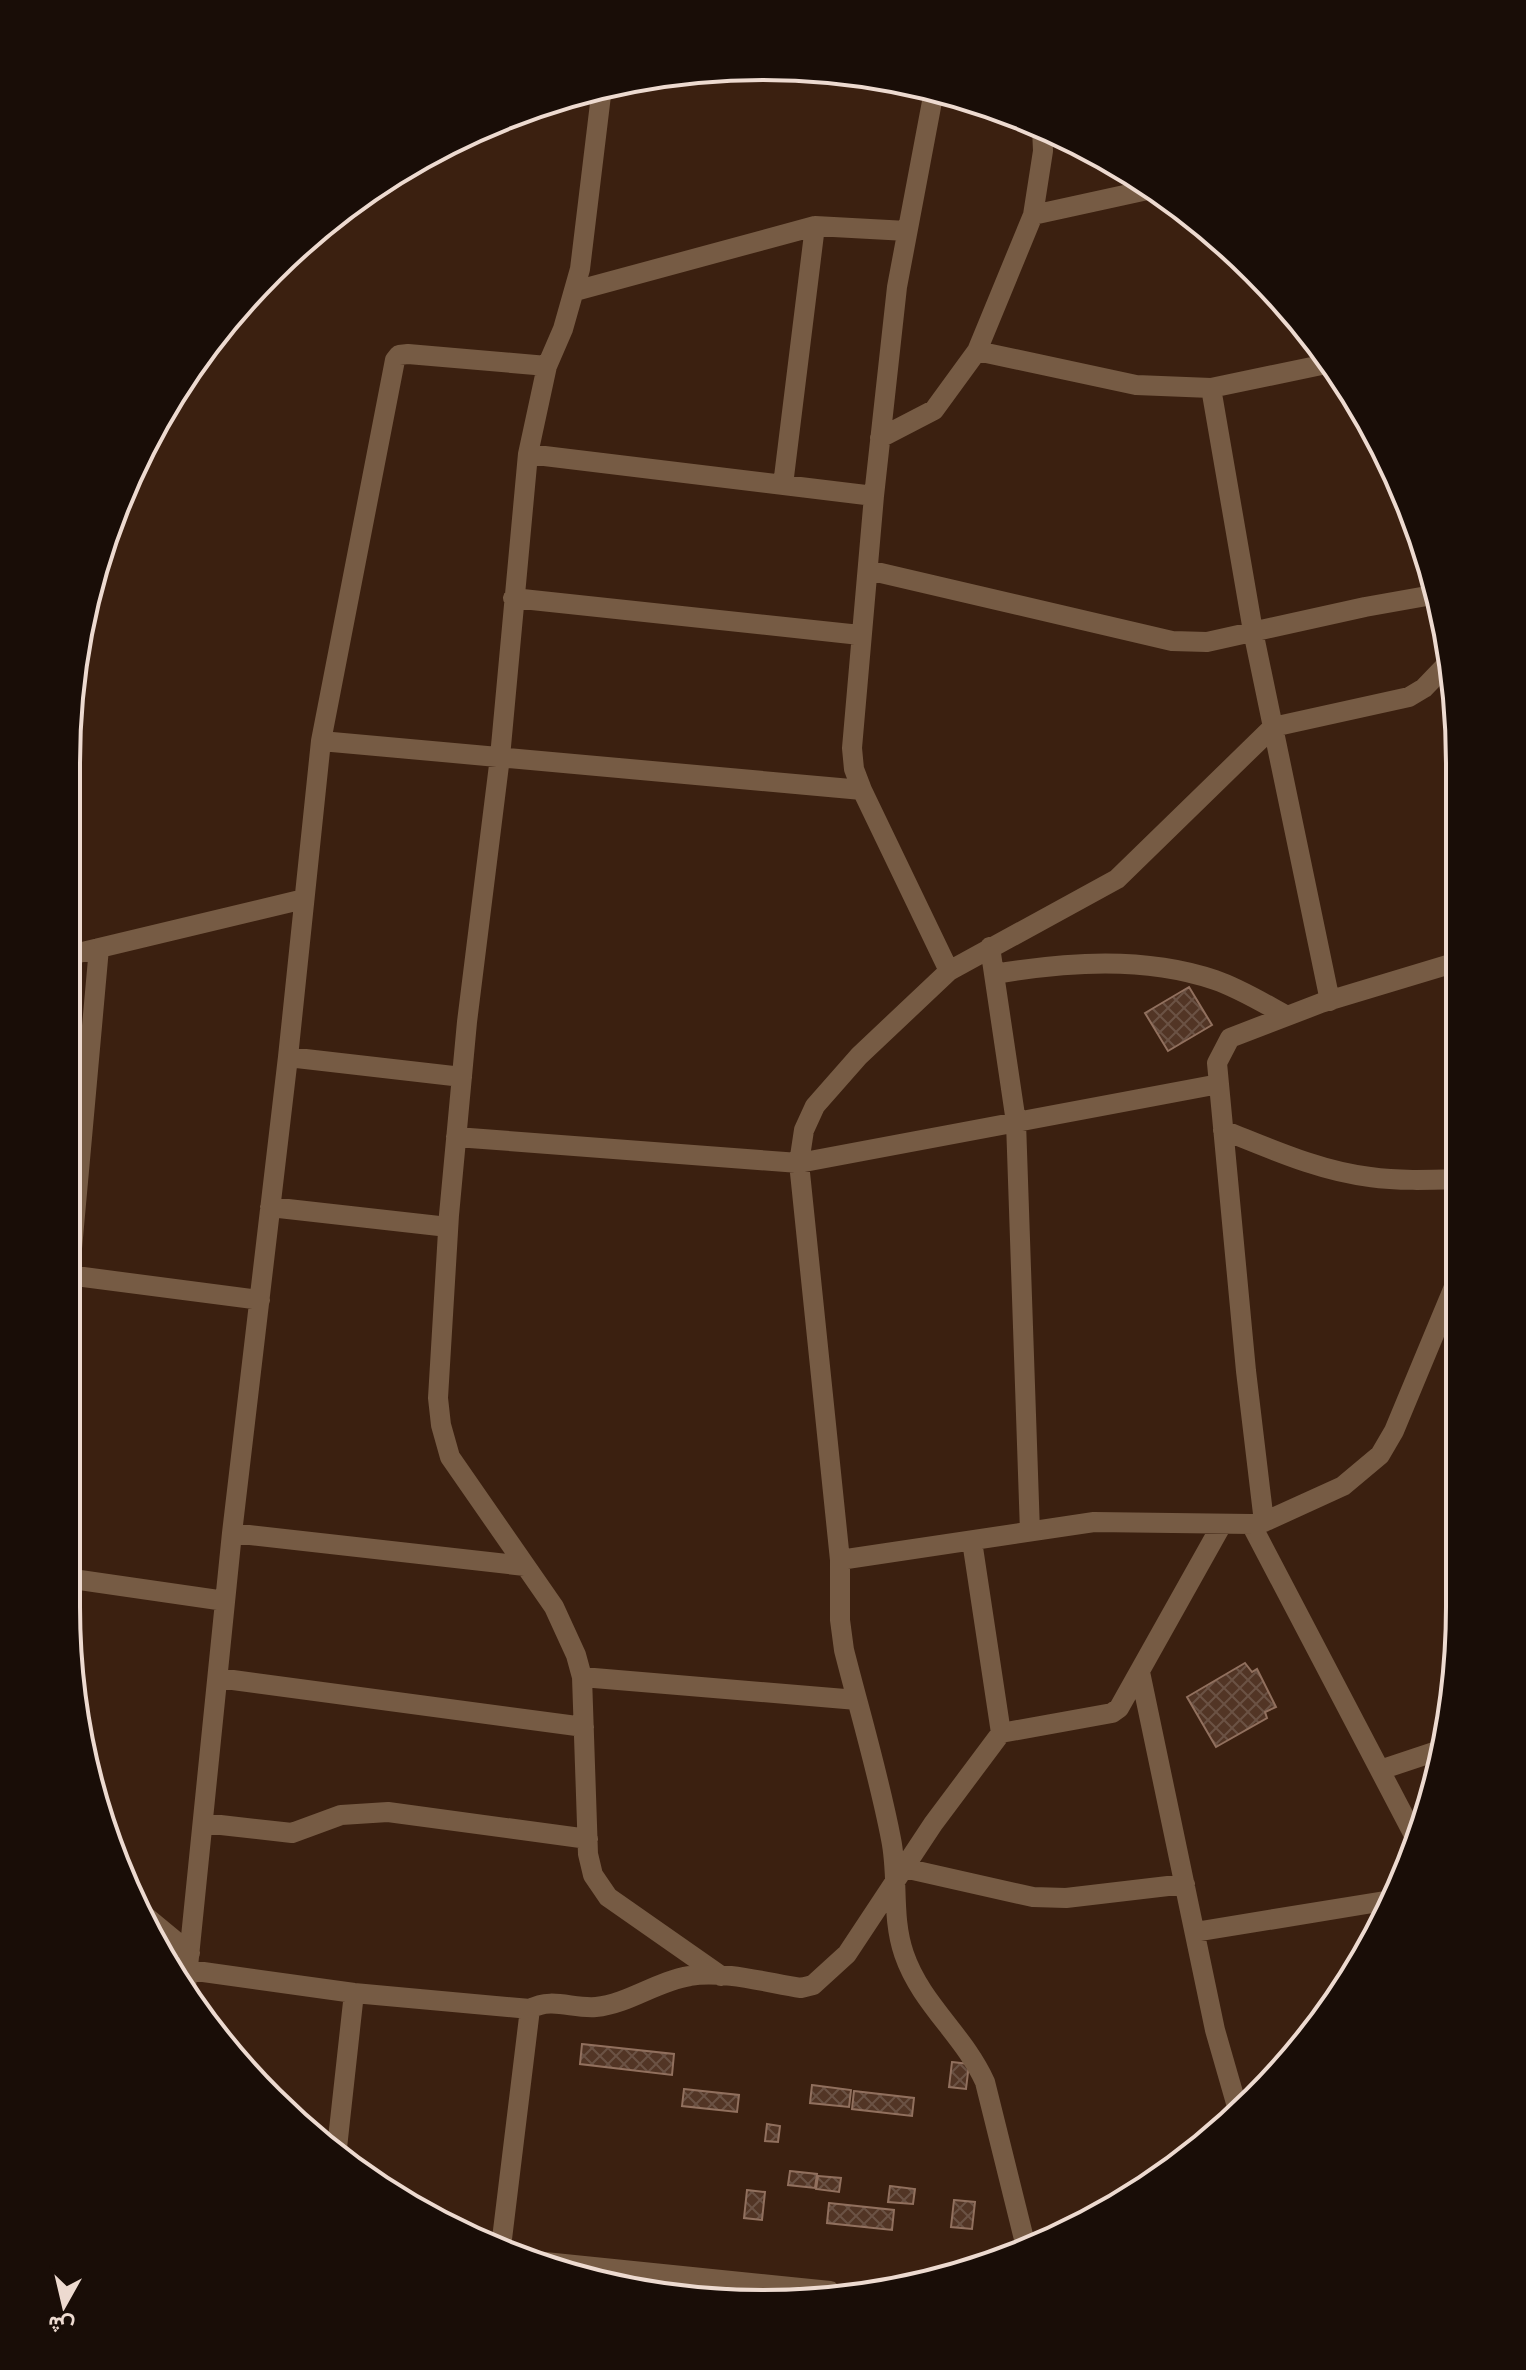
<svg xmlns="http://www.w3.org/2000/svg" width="1526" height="2370" font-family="Bitter,Vazirmatn,serif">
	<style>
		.building { fill: url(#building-cross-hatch); stroke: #91705e; stroke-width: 2 }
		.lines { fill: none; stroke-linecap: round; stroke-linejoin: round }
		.minor { stroke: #765b44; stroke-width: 20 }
		.rim { fill: none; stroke: #eddad0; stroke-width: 4 }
	</style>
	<defs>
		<pattern id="building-cross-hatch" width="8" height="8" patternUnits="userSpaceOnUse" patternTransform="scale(2)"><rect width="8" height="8" fill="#523525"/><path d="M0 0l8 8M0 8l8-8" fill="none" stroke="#6b5244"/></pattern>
	</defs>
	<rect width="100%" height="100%" fill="#3b2010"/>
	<!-- building -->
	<path class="building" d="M1189 987 1212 1025 1168 1051 1145 1013Z
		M1245 1663 1252 1672 1257 1669 1276 1707 1265 1712 1267 1718 1216 1747 1187 1697Z
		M582 2044 674 2054 672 2075 580 2064Z
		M952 2062 969 2064 966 2089 949 2087Z
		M812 2085 851 2090 849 2107 810 2103Z
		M684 2089 739 2095 737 2112 682 2106Z
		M854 2091 914 2098 912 2116 852 2109Z
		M767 2124 780 2126 778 2142 765 2141Z
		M790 2171 817 2174 815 2188 788 2185Z
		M818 2176 841 2178 839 2192 816 2189Z
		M890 2186 915 2189 913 2204 888 2202Z
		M747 2190 765 2192 762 2220 744 2218Z
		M954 2200 975 2202 972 2229 951 2227Z
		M829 2203 894 2210 892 2230 827 2223Z"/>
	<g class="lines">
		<!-- minor -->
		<path class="minor" d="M934 91 897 287 874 496 852 748 854 769 862 790 949 971
			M1033 215 1152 189
			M575 291 815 226
			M977 351 1136 385 1211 388 1331 363
			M547 366 528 454 500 757 467 1022 449 1215 438 1398 441 1425 450 1457 554 1607 576 1655 582 1677 588 1854 593 1875 608 1897 721 1976
			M1211 388 1253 631 1330 1001
			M880 438 934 410 977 351 1033 215 1043 151 1042 128
			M528 454 874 496
			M783 485 815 226 907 231
			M868 570 1172 641 1207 642 1365 607 1438 594
			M513 598 860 635
			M321 741 862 790
			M990 947 1016 1122 1030 1532
			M70 955 304 899
			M994 974C1067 962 1144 956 1215 980 1241 989 1263 1003 1287 1016
			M288 1057 462 1077
			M1223 1130C1271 1149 1319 1171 1370 1177 1398 1181 1428 1180 1456 1179
			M456 1137 799 1163 1219 1084
			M270 1207 448 1227
			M68 1275 260 1300
			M68 1293 99 948
			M1264 1522 1246 1371 1217 1063 1230 1038 1321 1003 1457 962
			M1251 1524 1416 1839
			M232 1533 525 1566
			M972 1541 1001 1733
			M840 1560 1094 1522 1251 1524 1264 1522 1343 1486 1380 1455 1394 1431 1456 1282
			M66 1578 225 1601
			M1140 1672 1215 2030 1238 2110
			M582 1677 857 1700
			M218 1678 584 1727
			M1380 1770 1440 1750
			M203 1823 292 1833 341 1815 388 1812 588 1839
			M904 1868 1033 1897 1066 1898 1185 1884
			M144 1915 190 1953
			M1195 1932 1391 1900
			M189 1970 354 1993 530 2009C552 1997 572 2009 596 2007 628 2004 657 1981 690 1976 723 1970 768 1983 801 1988L813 1985 847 1954 933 1824 1001 1733 1112 1713 1119 1708 1221 1526
			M185 1996 232 1533 288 1057 321 741 395 360 399 355 408 354 547 366 563 329 580 269 602 87
			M336 2157 354 1993
			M1025 2243 985 2082C964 2035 921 2004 904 1954 891 1916 899 1878 891 1839 879 1776 860 1713 844 1650L840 1620V1560L799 1163 804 1130 815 1106 859 1056 949 971 1117 879 1273 727 1409 697 1424 688 1449 662
			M501 2247 530 2009
			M525 2260 830 2291"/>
	</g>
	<!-- crop -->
	<path d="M0 0H1526V2370H0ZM763 80H763A683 683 0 0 1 1446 763V1607A683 683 0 0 1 763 2290H763A683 683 0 0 1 80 1607V763A683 683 0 0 1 763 80Z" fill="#190d07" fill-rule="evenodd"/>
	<path class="rim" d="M763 80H763A683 683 0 0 1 1446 763V1607A683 683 0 0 1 763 2290H763A683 683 0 0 1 80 1607V763A683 683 0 0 1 763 80Z"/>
	<!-- north arrow -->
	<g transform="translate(64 2306) rotate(188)" stroke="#190d07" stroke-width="6" paint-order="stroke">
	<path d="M0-6L14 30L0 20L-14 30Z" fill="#eddad0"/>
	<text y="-12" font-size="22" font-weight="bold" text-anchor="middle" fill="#eddad0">ش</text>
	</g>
</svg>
